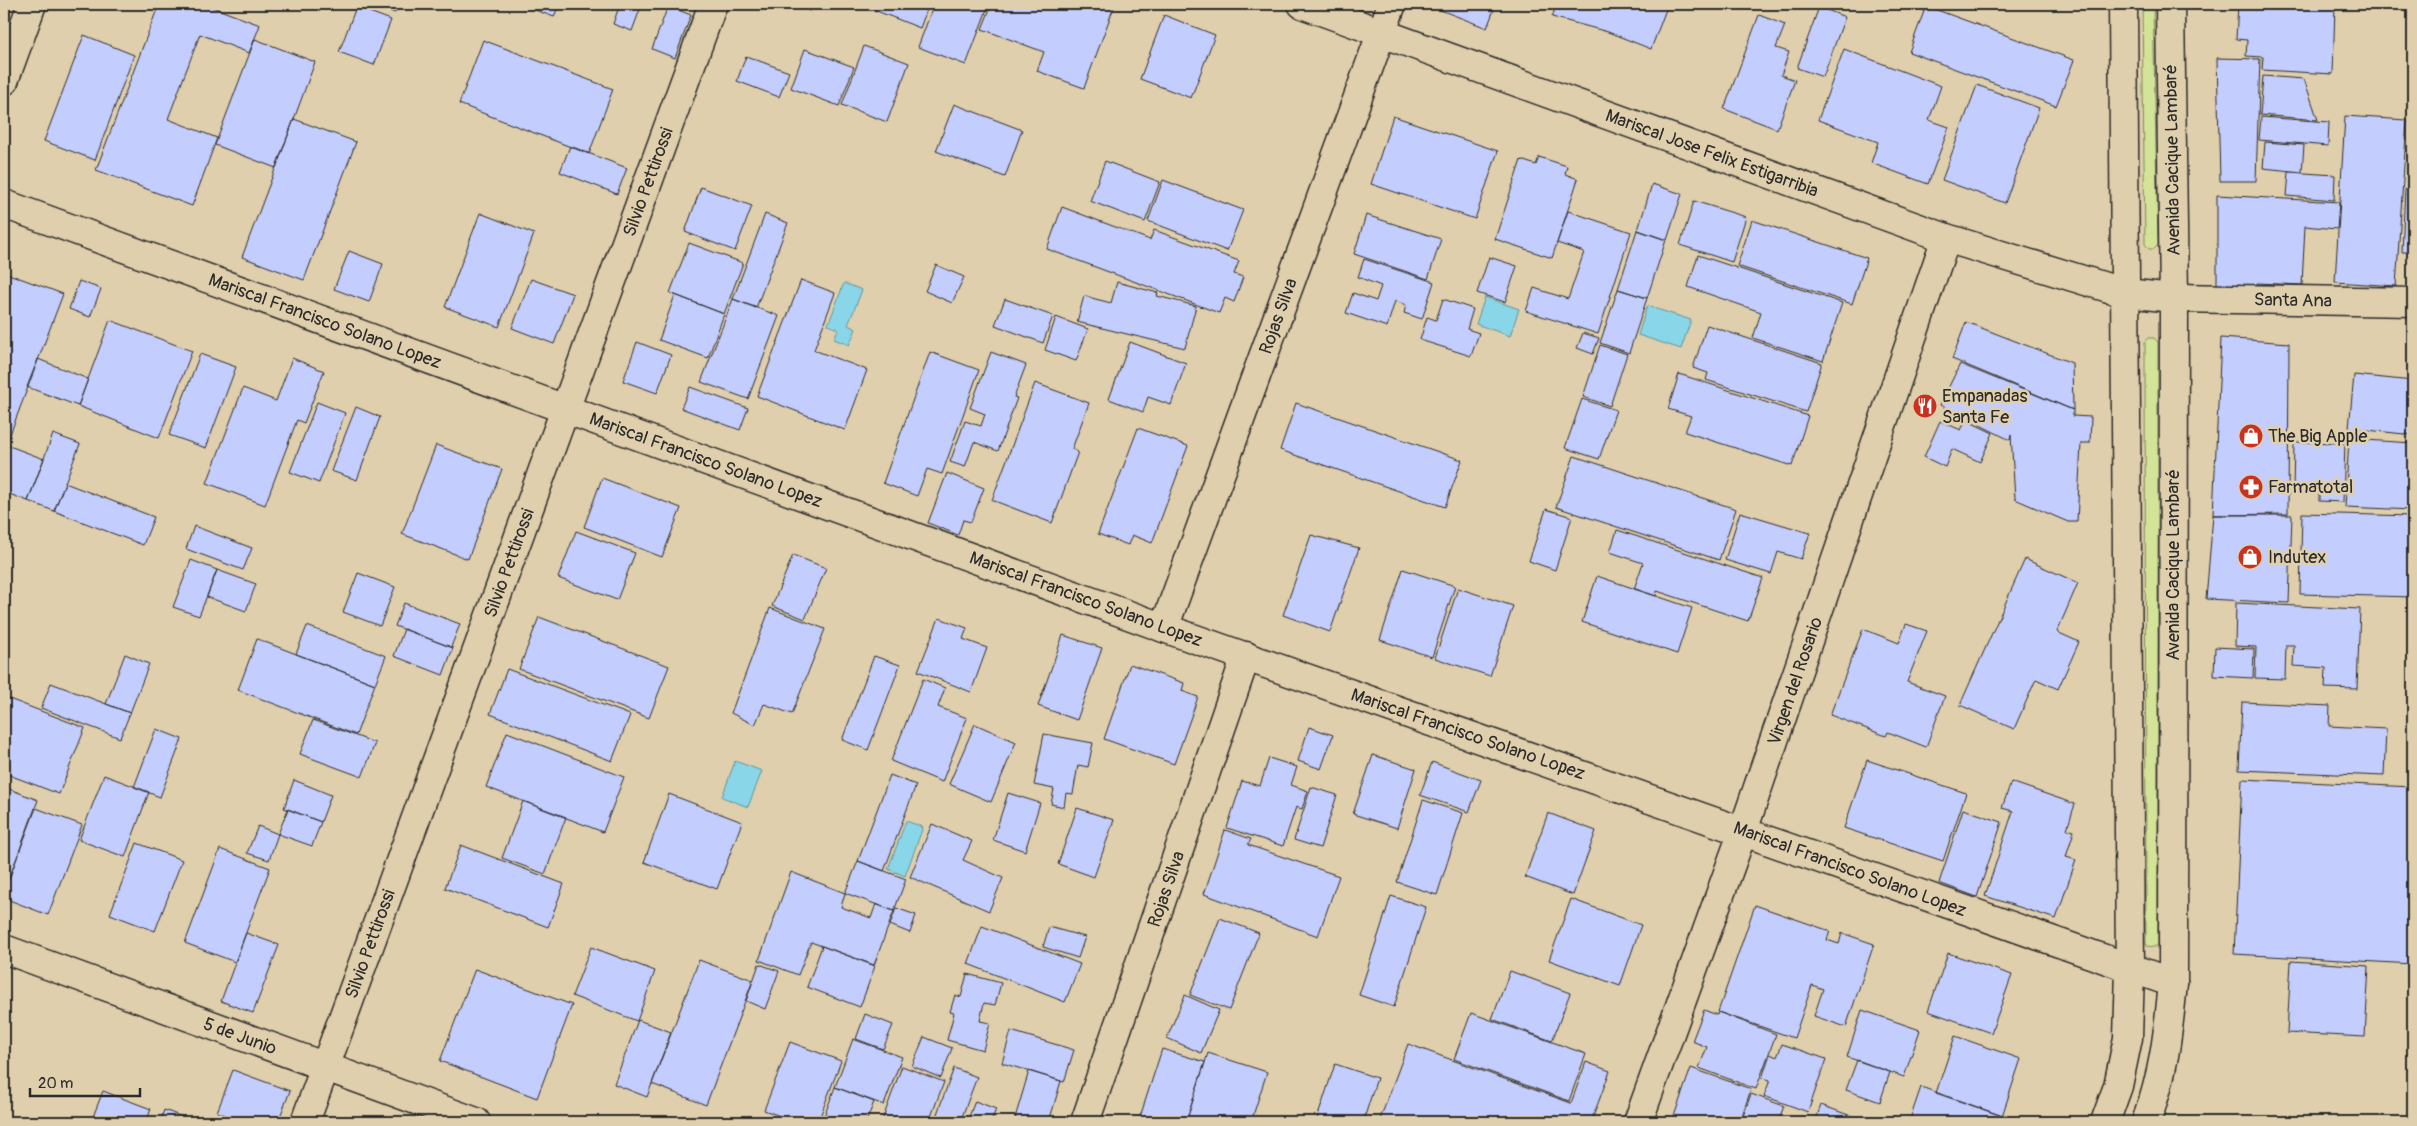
<svg xmlns="http://www.w3.org/2000/svg" width="2417" height="1126" font-family="Pangolin,sans-serif">
	<style>
		.green { fill: #d3e397; stroke: #7f8761 }
		.water { fill: #89d6e8; stroke: #63929c }
		.building { fill: #c3cdfe; stroke: #2b2b2b }
		.lines { fill: none; stroke-linecap: round; stroke-linejoin: round }
		.street-casing { stroke: #2b2b2b; stroke-width: 31 }
		.secondary-casing { stroke: #2b2b2b; stroke-width: 31 }
		.primary-casing { stroke: #2b2b2b; stroke-width: 31 }
		.street { stroke: #e0cfac; stroke-width: 28 }
		.secondary { stroke: #e0cfac; stroke-width: 28 }
		.primary { stroke: #e0cfac; stroke-width: 28 }
		.labels { text-anchor: middle; stroke-width: 5; stroke-linejoin: round; paint-order: stroke }
		.street-label { font-size: 18px; fill: #2b2b2b; stroke: #e0cfac }
		.poi-label { font-size: 18px; fill: #2b2b2b; stroke: #e0cfac; text-anchor: start }
	</style>
	<rect width="100%" height="100%" fill="#e0cfac"/>
	<filter id="ink" filterUnits="userSpaceOnUse"><feTurbulence type="fractalNoise" baseFrequency=".02" numOctaves="2"/><feDisplacementMap in="SourceGraphic" scale="10" xChannelSelector="R" yChannelSelector="G"/><feConvolveMatrix kernelMatrix="1 2 1 2 8 2 1 2 1" color-interpolation-filters="sRGB"/></filter>
	<g filter="url(#ink)">
		<!-- green -->
		<path class="green" d="M2142 4H2153L2158 245 2154 249H2149L2145 244Z
			M2149 338H2154L2158 342V944L2155 947 2147 946 2146 943 2145 342Z"/>
		<!-- water -->
		<path class="water" d="M844 283 862 290 848 325 856 329 849 345 834 339 838 329 828 325Z
			M1485 297 1519 309 1510 336 1476 324Z
			M1647 306 1691 320 1681 349 1638 335Z
			M735 761 762 771 748 807 722 797Z
			M906 821 923 827 905 876 888 869Z"/>
		<!-- building -->
		<path class="building" d="M159 4H204L260 25 249 53 200 34 168 119 217 138 192 206 96 170Z
			M371 4H398L395 13Z
			M519 4H559L554 17Z
			M620 4H642L632 31 613 24Z
			M791 4H813L810 11Z
			M876 4H929L920 28 874 10Z
			M934 4H989L966 65 918 47Z
			M992 4H1115L1084 88 1037 71 1044 52 982 29Z
			M1431 4H1496L1487 28 1430 6Z
			M1557 4H1668L1651 49 1608 32 1552 17Z
			M2238 4H2335L2333 74 2262 70 2263 57 2246 56 2247 40 2236 39Z
			M668 6 691 15 675 58 652 49Z
			M1926 6 2074 60 2056 106 1909 52Z
			M356 7 391 20 374 65 339 52Z
			M1819 7 1845 17 1823 77 1797 68Z
			M1164 15 1215 35 1191 98 1140 79Z
			M1759 15 1785 25 1776 48 1789 52 1781 75 1795 80 1777 129 1724 109Z
			M84 35 134 55 95 160 44 141Z
			M255 39 315 62 276 168 215 145Z
			M483 40 613 89 589 154 459 104Z
			M864 46 909 63 887 122 842 105Z
			M805 49 854 67 839 106 791 88Z
			M1844 49 1941 86 1929 120 1949 127 1928 184 1871 163 1878 142 1818 120Z
			M746 56 789 72 779 97 737 81Z
			M2217 58 2260 59 2256 181H2220Z
			M2263 76 2304 79 2318 120 2260 115Z
			M1977 85 2039 108 2005 203 1942 180Z
			M954 104 1022 130 1005 177 936 151Z
			M1393 116 1498 151 1475 219 1371 184Z
			M2345 116 2407 120 2396 286 2335 282Z
			M2261 117 2329 122 2328 146 2259 140Z
			M294 119 356 142 304 280 242 257Z
			M2265 142 2304 145 2302 172 2263 168Z
			M570 146 627 168 617 194 560 172Z
			M1539 157 1567 166 1565 174 1578 179 1552 258 1495 239 1521 160 1536 165Z
			M1105 161 1160 182 1145 222 1090 201Z
			M2289 172 2335 175 2334 200 2287 196Z
			M1163 180 1243 210 1227 251 1148 221Z
			M1652 184 1682 194 1667 240 1638 230Z
			M701 187 752 206 735 251 685 232Z
			M2405 189H2413V252H2402Z
			M2217 195 2339 202 2337 229 2305 226 2302 285 2257 283V291L2217 288Z
			M1694 201 1746 217 1732 262 1680 245Z
			M1062 207 1150 240 1154 230 1239 261 1234 274 1243 277 1234 302 1225 298 1219 313 1047 249Z
			M1568 211 1631 232 1598 334 1526 311 1534 288 1568 299 1584 252 1557 243Z
			M480 213 534 234 499 327 445 307Z
			M765 214 788 223 756 308 733 299Z
			M1366 215 1441 239 1428 279 1354 254Z
			M1752 220 1867 258 1852 304 1737 266Z
			M1637 230 1666 240 1647 298 1618 289Z
			M689 243 743 263 724 314 670 293Z
			M349 251 383 264 369 302 334 289Z
			M1698 255 1842 303 1823 361 1753 338 1761 312 1688 287Z
			M1489 257 1517 266 1505 302 1477 293Z
			M1364 259 1434 282 1422 319 1404 313 1406 305 1395 301 1387 327 1346 313 1353 293 1376 301 1381 286 1358 277Z
			M936 265 964 277 952 303 925 291Z
			M6 273 63 294 6 445 4 444V280Z
			M531 279 573 294 554 344 512 328Z
			M801 280 835 293 814 350 867 370 845 430 757 396Z
			M79 281 101 289 90 317 69 309Z
			M1117 282 1158 293 1157 296 1196 306 1185 348 1077 322 1084 296 1111 303Z
			M1618 289 1647 298 1629 353 1600 343Z
			M675 295 724 314 708 358 659 340Z
			M733 299 779 316 748 399 701 382Z
			M1005 299 1053 316 1043 343 995 325Z
			M1443 299 1473 309 1467 329 1479 333 1471 356 1420 340 1427 317 1436 320Z
			M1056 317 1088 329 1076 361 1045 350Z
			M110 320 192 351 159 438 78 406Z
			M1966 322 2072 363 2073 410 1952 359Z
			M1707 325 1822 363 1806 412 1706 380 1708 373 1693 368Z
			M1583 333 1599 338 1593 354 1577 348Z
			M2221 338 2289 343 2288 514 2213 515Z
			M637 342 671 355 657 393 623 381Z
			M1130 342 1186 363 1171 405 1148 397 1143 412 1109 399Z
			M1600 345 1627 354 1610 406 1583 397Z
			M930 352 979 370 942 474 927 469 917 496 883 483Z
			M991 352 1026 365 1014 397 1017 398 998 451 974 442 965 467 950 462 965 421 981 426 985 414 970 408Z
			M200 354 236 367 206 448 169 435Z
			M292 358 324 371 304 423 297 420 265 505 207 483 243 388 276 401Z
			M38 359 88 379 78 406 27 387Z
			M1960 364 2073 410V416L2091 417 2090 443H2081L2077 522H2068L2015 499 2011 435 2010 440 1940 405Z
			M1679 374 1808 416 1792 466 1685 432 1691 416 1668 409Z
			M2354 375 2413 381 2411 414H2413V435L2349 428Z
			M1035 383 1089 403 1072 449 1078 452 1052 523 992 500Z
			M690 387 748 408 740 430 681 408Z
			M1582 399 1616 410 1599 459 1565 448Z
			M317 402 345 413 319 483 290 472Z
			M1296 403 1462 460 1445 507 1280 450Z
			M356 407 380 417 357 480 331 471Z
			M1966 420 1993 433 1980 462 1952 449 1945 467 1924 457 1940 421 1961 430Z
			M1138 428 1188 446 1152 543 1132 535 1128 545 1098 534Z
			M53 434 80 444 54 511 28 501Z
			M2349 439 2413 443V510L2345 507Z
			M2294 442 2345 443 2343 502 2319 501V492L2293 491Z
			M4 444 44 459 28 501 4 492Z
			M436 445 502 469 468 559 402 534Z
			M1574 456 1736 509 1719 560 1556 507Z
			M947 473 984 488 971 522 963 520 958 535 928 523Z
			M602 478 681 508 662 557 584 527Z
			M65 483 154 517 143 545 54 511Z
			M1546 509 1572 517 1555 570 1529 561Z
			M1740 512 1810 533 1801 559 1778 552 1771 574 1725 560Z
			M2302 513 2413 516V597L2300 594Z
			M2213 515H2292L2289 603 2206 599Z
			M194 526 252 548 243 570 186 549Z
			M1617 530 1763 578 1748 621 1657 591 1656 596 1634 589 1643 563 1610 552Z
			M576 531 635 553 617 600 558 578Z
			M1311 535 1359 548 1330 632 1283 615Z
			M793 555 826 568 805 619 772 606Z
			M2025 559 2078 583 2057 632 2079 642 2058 689 2036 679 2014 729 1960 705Z
			M191 560 217 570 199 616 173 607Z
			M1403 569 1455 586 1432 657 1380 640Z
			M217 570 256 584 246 611 207 597Z
			M358 573 395 587 380 626 343 612Z
			M1597 576 1692 608 1677 654 1582 622Z
			M1458 588 1513 606 1490 676 1435 658Z
			M404 603 460 624 451 647 395 626Z
			M2236 603 2360 609 2357 689 2325 688 2326 668 2293 666 2294 645H2286L2285 679 2255 678 2256 647 2235 646Z
			M770 608 825 629 792 714 764 704 755 725 731 713Z
			M539 617 669 666 649 718 519 669Z
			M939 618 967 628 963 639 987 648 971 692 918 671Z
			M1906 624 1927 631 1907 682 1945 696 1926 747 1888 732 1886 736 1830 715 1863 629 1899 643Z
			M307 626 386 656 375 684 296 654Z
			M404 629 453 648 443 675 394 656Z
			M1063 635 1102 648 1077 720 1038 706Z
			M257 639 375 684 356 735 238 690Z
			M2215 647 2254 649 2253 678 2214 676Z
			M125 654 149 664 130 713 106 704Z
			M874 656 900 665 868 750 842 740Z
			M1130 664 1184 683 1182 691 1198 697 1174 764 1104 739Z
			M507 669 630 715 612 761 490 714Z
			M923 679 945 688 938 707 967 718 942 782 891 761Z
			M51 683 130 713 120 738 41 708Z
			M4 697 85 728 59 794 4 773Z
			M2242 702 2330 706 2329 726 2386 729 2384 776 2239 770Z
			M313 720 375 743 362 777 300 754Z
			M975 724 1016 742 991 802 949 784Z
			M1309 727 1333 735 1321 769 1298 761Z
			M156 729 182 739 160 797 134 787Z
			M507 732 624 777 603 832 486 787Z
			M1044 734 1093 743 1088 767 1078 765 1073 794 1066 793 1064 807 1051 804 1054 789 1034 785Z
			M1373 755 1416 769 1397 828 1353 814Z
			M1269 758 1297 767 1291 785 1308 791 1302 809 1296 807 1283 846 1227 828 1242 781 1260 786Z
			M1867 760 1966 793 1943 861 1844 828Z
			M1432 762 1481 780 1469 812 1420 795Z
			M104 775 149 792 125 857 79 840Z
			M890 775 916 785 884 871 858 861Z
			M2242 779 2413 787V964L2234 954Z
			M294 780 331 795 321 822 284 808Z
			M2011 782 2075 804 2067 829 2074 831 2066 857 2076 860 2056 919 1985 896 2013 811 2002 808Z
			M4 787 38 800 6 887 4 886Z
			M1311 787 1337 795 1320 848 1294 840Z
			M1008 793 1040 803 1025 851 993 840Z
			M669 794 742 822 717 889 644 862Z
			M1423 800 1463 813 1437 895 1397 882Z
			M523 801 566 817 545 874 502 858Z
			M36 808 82 825 48 915 4 898V892Z
			M1077 808 1114 820 1094 877 1058 864Z
			M288 809 321 822 312 846 278 834Z
			M1963 809 2002 822 1977 897 1939 883Z
			M1548 813 1596 831 1573 895 1525 877Z
			M932 824 972 841 963 860 1003 878 989 911 910 877Z
			M258 826 278 834 269 860 247 853Z
			M1225 830 1251 839 1248 845 1339 876 1318 936 1204 894Z
			M137 843 182 860 155 931 110 914Z
			M461 845 564 884 548 927 445 888Z
			M220 849 270 868 235 962 185 943Z
			M858 861 906 879 894 911 845 893Z
			M791 872 845 893 841 907 871 918 876 904 894 911 874 965 811 942 798 975 759 960Z
			M1391 896 1426 907 1394 1007 1359 995Z
			M1571 899 1641 925 1620 986 1549 960Z
			M1755 905 1830 931 1827 940 1839 944 1842 933 1874 944 1846 1027 1814 1016 1823 989 1812 985 1794 1038 1718 1012Z
			M896 908 916 915 910 933 890 925Z
			M1220 918 1259 933 1229 1010 1190 995Z
			M982 926 1080 964 1065 1002 968 964Z
			M1049 927 1085 937 1078 958 1043 947Z
			M246 933 279 945 253 1013 221 1001Z
			M822 946 875 966 860 1007 807 987Z
			M591 947 655 971 637 1021 572 996Z
			M1948 953 2012 975 1991 1033 1928 1011Z
			M699 960 753 980 706 1105 652 1084Z
			M2291 961 2369 966 2365 1037 2287 1033Z
			M759 964 779 971 765 1009 746 1001Z
			M475 969 572 1005 537 1098 440 1061Z
			M1510 971 1570 993 1552 1041 1492 1019Z
			M967 974 1001 983 995 1005 984 1003 980 1021 990 1023 983 1050 947 1040 954 1013 950 1012 955 995 961 997Z
			M1185 995 1219 1010 1201 1053 1167 1038Z
			M1704 1010 1717 1015 1718 1012 1776 1034 1756 1089 1699 1068 1707 1047 1692 1041Z
			M1862 1010 1920 1030 1904 1077 1847 1057Z
			M1471 1013 1586 1054 1569 1101 1454 1059Z
			M865 1014 893 1025 883 1049 856 1039Z
			M638 1020 671 1032 647 1097 614 1084Z
			M1011 1031 1074 1050 1064 1082 1002 1063Z
			M1955 1036 2021 1059 2002 1116 1936 1093Z
			M924 1037 952 1048 941 1078 912 1066Z
			M853 1039 902 1057 884 1105 835 1087Z
			M790 1042 841 1061 818 1122H796L764 1110Z
			M1408 1044 1571 1103 1586 1062 1610 1071 1591 1122H1379Z
			M1782 1044 1826 1059 1808 1112 1764 1096 1770 1080 1762 1078 1770 1054 1777 1057Z
			M1162 1049 1205 1062 1186 1122H1157L1140 1117Z
			M1208 1053 1267 1072 1251 1122H1186Z
			M1857 1060 1890 1072 1880 1102 1846 1090Z
			M1335 1064 1377 1078 1363 1122H1316Z
			M902 1066 944 1082 929 1122 882 1121Z
			M954 1068 977 1077 960 1122H934Z
			M1691 1068 1751 1089 1740 1122H1682L1673 1119Z
			M233 1070 290 1091 278 1122H244L217 1112Z
			M1029 1071 1061 1081 1049 1122H1028L1015 1118Z
			M835 1087 874 1102 866 1122H822Z
			M1921 1087 2014 1120 2013 1122H1909Z
			M103 1091 151 1109 146 1122H91Z
			M1751 1094 1784 1106 1778 1122H1741Z
			M975 1101 996 1109 991 1122H967Z
			M1821 1105 1865 1121V1122H1815Z
			M164 1110 196 1122H160Z"/>
		<g class="lines">
			<defs>
				<path id="street" d="M1302 4 1946 238 2125 293 2174 298 2413 302
					M4 81 32 4
					M1164 628 1392 4
					M4 949 476 1122
					M305 1122 713 4
					M1085 1122 1246 656
					M1638 1122 1743 831 1946 238"/>
				<path id="secondary" d="M4 204 1164 628 2173 983"/>
				<path id="primary" d="M2105 1122 2118 1086 2128 1038 2130 970 2123 4
					M2146 1122C2164 1074 2168 1034 2173 983L2174 298 2170 4"/>
			</defs>
			<!-- street casing -->
			<use href="#street" class="street-casing"/>
			<!-- secondary casing -->
			<use href="#secondary" class="secondary-casing"/>
			<!-- primary casing -->
			<use href="#primary" class="primary-casing"/>
			<!-- street -->
			<use href="#street" class="street"/>
			<!-- secondary -->
			<use href="#secondary" class="secondary"/>
			<!-- primary -->
			<use href="#primary" class="primary"/>
		</g>
	</g>
	<!-- icons -->
	<defs>
		<symbol id="restaurant-disc" viewBox="-11 -11 22 22"><circle r="9.5" fill="#c8321e" stroke="#e0cfac"/><path d="M-5-6h1v4h1v-4h1v4h1v-4h1v5L-1.5 .5V6h-2V.5L-5-1ZM5-6V6H3V1.5H1.5Q1.5-4 5-6Z" fill="#fff"/></symbol>
		<symbol id="shop-disc" viewBox="-11 -11 22 22"><circle r="9.5" fill="#c8321e" stroke="#e0cfac"/><path d="M-5-2.5h2.3a2.7 3.5 0 0 1 5.4 0H5L5.5 6h-11ZM-1.5-2.5h3a1.5 2.3 0 0 0-3 0Z" fill="#fff"/></symbol>
		<symbol id="pharmacy-disc" viewBox="-11 -11 22 22"><circle r="9.5" fill="#c8321e" stroke="#e0cfac"/><path d="M-2-6h4v4h4v4h-4v4h-4v-4h-4v-4h4Z" fill="#fff"/></symbol>
	</defs>
	<g fill-rule="evenodd">
		<use href="#restaurant-disc" x="1911" y="392" width="28" height="28"/>
		<use href="#shop-disc" x="2237" y="422" width="28" height="28"/>
		<use href="#pharmacy-disc" x="2237" y="473" width="28" height="28"/>
		<use href="#shop-disc" x="2236" y="543" width="28" height="28"/>
	</g>
	<g class="labels">
		<!-- street labels -->
		<g class="street-label">
			<text transform="translate(1712 153) rotate(20)" y="6">Mariscal Jose Felix Estigarribia</text>
			<text transform="translate(2172 160) rotate(-91)" y="6">Avenida Cacique Lambaré</text>
			<text transform="translate(648 182) rotate(-70)" y="6">Silvio Pettirossi</text>
			<text transform="translate(2293 300) rotate(1)" y="6">Santa Ana</text>
			<text transform="translate(1278 316) rotate(-70)" y="6">Rojas Silva</text>
			<text transform="translate(325 321) rotate(20)" y="6">Mariscal Francisco Solano Lopez</text>
			<text transform="translate(706 460) rotate(20)" y="6">Mariscal Francisco Solano Lopez</text>
			<text transform="translate(509 563) rotate(-70)" y="6">Silvio Pettirossi</text>
			<text transform="translate(2173 565) rotate(-90)" y="6">Avenida Cacique Lambaré</text>
			<text transform="translate(1086 599) rotate(20)" y="6">Mariscal Francisco Solano Lopez</text>
			<text transform="translate(1795 681) rotate(-71)" y="6">Virgen del Rosario</text>
			<text transform="translate(1468 734) rotate(19)" y="6">Mariscal Francisco Solano Lopez</text>
			<text transform="translate(1850 869) rotate(20)" y="6">Mariscal Francisco Solano Lopez</text>
			<text transform="translate(1166 889) rotate(-71)" y="6">Rojas Silva</text>
			<text transform="translate(370 944) rotate(-70)" y="6">Silvio Pettirossi</text>
			<text transform="translate(240 1036) rotate(20)" y="6">5 de Junio</text>
		</g>
		<!-- poi labels -->
		<g class="poi-label">
			<text x="1942" y="402">Empanadas<tspan x="1942" dy="21">Santa Fe</tspan></text>
			<text x="2268" y="442">The Big Apple</text>
			<text x="2268" y="493">Farmatotal</text>
			<text x="2268" y="563">Indutex</text>
		</g>
	</g>
	<!-- margin -->
	<rect width="2417" height="1126" fill="none" stroke="#e0cfac" stroke-width="20"/>
	<rect x="10" y="10" width="2397" height="1106" fill="none" stroke="#2b2b2b" stroke-width="2" filter="url(#ink)"/>
	<!-- scale -->
	<path d="M30 1088v8h110v-8" fill="none" stroke="#2b2b2b" stroke-width="2.5"/>
	<text x="38" y="1088" font-size="15" fill="#2b2b2b" stroke="#e0cfac" stroke-width="4" paint-order="stroke">20 m</text>
</svg>
